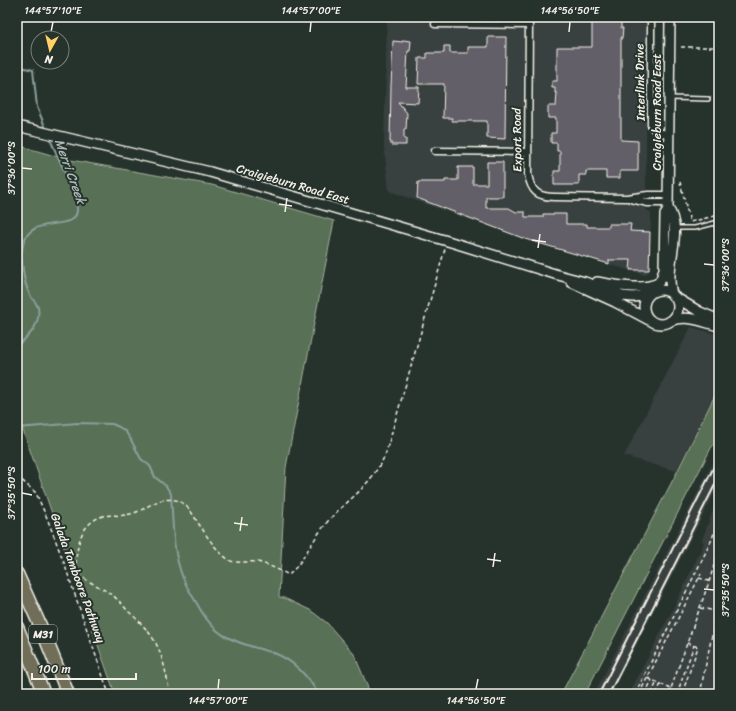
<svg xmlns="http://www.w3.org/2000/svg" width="736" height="711" font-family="Sriracha,sans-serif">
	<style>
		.built { fill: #38403f }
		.green { fill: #596f54; stroke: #a6b09e }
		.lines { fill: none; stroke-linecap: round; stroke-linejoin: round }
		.stream { stroke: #8c9e9e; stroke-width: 2 }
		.building { fill: #625e68; stroke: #f4f1e8 }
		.service-casing { stroke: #f4f1e8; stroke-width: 6 }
		.minor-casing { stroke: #f4f1e8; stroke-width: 9 }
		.secondary-casing { stroke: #f4f1e8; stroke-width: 12 }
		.motorway-casing { stroke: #f4f1e8; stroke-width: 15 }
		.path { stroke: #f4f1e8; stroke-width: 1.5; stroke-dasharray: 4 3; stroke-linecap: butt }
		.service { stroke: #26332d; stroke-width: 3 }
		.minor { stroke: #26332d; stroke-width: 6 }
		.secondary { stroke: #26332d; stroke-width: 9 }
		.motorway { stroke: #706e59; stroke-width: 12 }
		.rail { stroke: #f4f1e8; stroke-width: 2 }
		.ticks { fill: none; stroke: #f4f1e8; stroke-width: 1.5 }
		.labels { text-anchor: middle; stroke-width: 4; stroke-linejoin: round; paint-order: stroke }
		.shield { fill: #26332d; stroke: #b6b8b0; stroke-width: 1 }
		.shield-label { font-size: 11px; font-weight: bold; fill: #f4f1e8 }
		.street-label { font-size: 12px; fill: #f4f1e8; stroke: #26332d }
		.water-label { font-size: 13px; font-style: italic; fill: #aeb9b7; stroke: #26332d }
		.neatline { fill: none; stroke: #f4f1e8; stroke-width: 1.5 }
		.ticks-label { font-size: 10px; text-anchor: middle; fill: #f4f1e8 }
	</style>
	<rect width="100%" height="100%" fill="#26332d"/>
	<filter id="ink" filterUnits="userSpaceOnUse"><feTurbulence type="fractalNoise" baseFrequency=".025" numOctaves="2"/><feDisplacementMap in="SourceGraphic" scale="8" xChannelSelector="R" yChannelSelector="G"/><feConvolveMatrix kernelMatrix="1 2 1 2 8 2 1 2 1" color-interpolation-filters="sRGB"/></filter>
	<g filter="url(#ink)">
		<!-- built -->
		<path class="built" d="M387 17H646V209L651 213 650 270 645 275 525 239 389 191 384 147Z
			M691 327 719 335V387L676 471 624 456Z
			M719 451V484L611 694H594Z
			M719 494V694H629L675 605 699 554 704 543 702 540Z"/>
		<!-- green -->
		<path class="green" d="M17 145 65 159 212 185 334 221 286 467 279 597 284 598 310 610 327 623 354 654 367 685 369 694H115L17 413Z
			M719 387V438L711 448 585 694H561L677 472Z"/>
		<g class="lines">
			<!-- stream -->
			<path class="stream" d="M17 66 33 70 37 107 46 129
				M17 346C29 336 41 325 38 308 37 303 33 300 30 295 24 284 20 258 23 245 29 213 74 233 77 211 79 199 55 151 49 137
				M17 428 78 423 112 424 119 427 125 431 130 438 141 459 150 466 155 477 166 486 171 494C173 522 172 551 183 578 186 586 191 594 196 602 203 615 212 629 225 636 241 645 258 648 274 653 293 660 309 677 318 694"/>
		</g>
		<!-- building -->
		<path class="building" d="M592 17H621V28H623L622 38H621V140L638 141V171H620V178H606V171H586V175H579V185H554V171H560V151H557V143H551V133H556V118H548V106H556L557 93H555V88H552V81H557V47H592Z
			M488 37H506L505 139 487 138V121H452V118H443L444 84H418L419 58H427V53H444V46H450V53H468V47H488Z
			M403 40 411 41 410 51H408L406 87H419L418 103 398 102 407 113 406 129H404V139H406V145H391V142H390L391 86 393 41 403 42Z
			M487 162H503V197H486V208H509L516 212H525V217H543V214H566V224H587V227H609V224H631L630 231 650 232 649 270H630L631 260H609V264L525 239 417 198 418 182H445V180H458V167H473V184H487Z"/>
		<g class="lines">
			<defs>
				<path id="service" d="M670 98 708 99
					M675 228H695L719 222"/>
				<path id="minor" d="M529 17 528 174C531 192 538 197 555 197L627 198 648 195H669
					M651 17V125C655 133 661 133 669 134
					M435 24 529 25
					M435 151 528 152
					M631 199 648 203H668"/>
				<path id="secondary" d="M17 126 210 172 451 242 558 275 585 282 622 296 633 297 649 295
					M668 208C682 229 669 256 670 279 670 285 671 290 672 295
					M571 282 615 302 649 320
					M597 282C614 285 642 291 658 283
					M644 307a17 17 0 1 1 34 0a17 17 0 1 1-34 0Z
					M650 294 661 279 664 269 665 215 668 208 670 17
					M673 296 700 312 719 320
					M670 321C687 314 702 322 719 326"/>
				<path id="motorway" d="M17 574 43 632 68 694
					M17 627 44 694"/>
			</defs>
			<!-- service casing -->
			<use href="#service" class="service-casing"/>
			<!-- minor casing -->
			<use href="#minor" class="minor-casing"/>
			<!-- secondary casing -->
			<use href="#secondary" class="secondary-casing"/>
			<!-- motorway casing -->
			<use href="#motorway" class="motorway-casing"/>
			<!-- path -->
			<path class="path" d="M681 47H718
				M680 182 690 222 719 215
				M17 476 36 493 47 518 63 560 109 694
				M699 578 709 581
				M700 608 717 611 719 603
				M687 643 698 647 683 691 691 694
				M648 678 671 689
				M170 694C166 674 163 651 150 634 144 626 137 619 129 612 124 607 119 600 112 595 84 575 68 582 80 539 83 529 92 519 103 516 111 514 121 517 130 514 142 512 151 502 163 500 168 499 176 499 181 502 191 508 196 521 203 530 209 540 219 553 229 560 234 564 250 561 258 562 269 565 279 570 289 575 305 559 311 542 325 525 336 510 352 500 364 486 373 477 379 466 385 456L445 249
				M635 694 701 562 712 539 719 518
				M639 694 701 574
				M645 694 652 680
				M651 694 657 682
				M656 694 661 684
				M669 694 709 582 719 549
				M677 694 694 645
				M701 694 702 683 717 611"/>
			<!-- service -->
			<use href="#service" class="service"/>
			<!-- minor -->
			<use href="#minor" class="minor"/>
			<!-- secondary -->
			<use href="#secondary" class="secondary"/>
			<!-- motorway -->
			<use href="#motorway" class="motorway"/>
			<!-- rail -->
			<path class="rail" d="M599 694 719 457
				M609 694 719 477"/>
		</g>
	</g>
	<!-- ticks -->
	<path class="ticks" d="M51 32 53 22M310 32 311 22M569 32 570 22M22 168 32 169M279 204 292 206M285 212 287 198M532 240 546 242M538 248 540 234M704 264 714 265M22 493 32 495M234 523 248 525M240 531 242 517M487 559 501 561M493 567 495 553M704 589 714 590M218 689 219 679M476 689 478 679"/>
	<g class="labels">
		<!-- shield labels -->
		<rect class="shield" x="29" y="625" width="28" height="18" rx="3"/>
		<g class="shield-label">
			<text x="43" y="638">M31</text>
		</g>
		<!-- street labels -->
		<g class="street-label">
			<text transform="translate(640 82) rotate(-91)" y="4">Interlink Drive</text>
			<text transform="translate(657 112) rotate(-90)" y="4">Craigieburn Road East</text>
			<text transform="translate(517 140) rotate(-91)" y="4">Export Road</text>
			<text transform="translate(293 184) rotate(16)" y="4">Craigieburn Road East</text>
			<text transform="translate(78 578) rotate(70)" y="4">Galada Tamboore Pathway</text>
		</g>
		<!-- water labels -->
		<g class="water-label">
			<text transform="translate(71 171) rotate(70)" y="5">Merri Creek</text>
		</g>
	</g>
	<!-- margin -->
	<rect width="736" height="711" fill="none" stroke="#26332d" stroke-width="44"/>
	<!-- north arrow -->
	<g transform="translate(50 50) rotate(188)"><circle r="19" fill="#26332d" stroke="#787f78"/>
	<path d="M0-3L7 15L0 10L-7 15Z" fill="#ffd166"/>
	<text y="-6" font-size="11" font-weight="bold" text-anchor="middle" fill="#f4f1e8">N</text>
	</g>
	<!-- scale -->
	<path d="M32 673v6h104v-6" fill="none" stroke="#f4f1e8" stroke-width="2"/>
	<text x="38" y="673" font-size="12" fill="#f4f1e8" stroke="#26332d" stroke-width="3" paint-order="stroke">100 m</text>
	<rect x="22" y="22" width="692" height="667" class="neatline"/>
	<g class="ticks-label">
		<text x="53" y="14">144°57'10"E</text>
		<text x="311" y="14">144°57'00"E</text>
		<text x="570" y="14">144°56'50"E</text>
		<text transform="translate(11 168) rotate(-90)" y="4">37°36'00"S</text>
		<text transform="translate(725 265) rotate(-90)" y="4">37°36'00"S</text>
		<text transform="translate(11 493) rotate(-90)" y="4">37°35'50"S</text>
		<text transform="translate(725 590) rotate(-90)" y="4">37°35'50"S</text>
		<text x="218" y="704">144°57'00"E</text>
		<text x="476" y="704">144°56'50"E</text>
	</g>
</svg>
